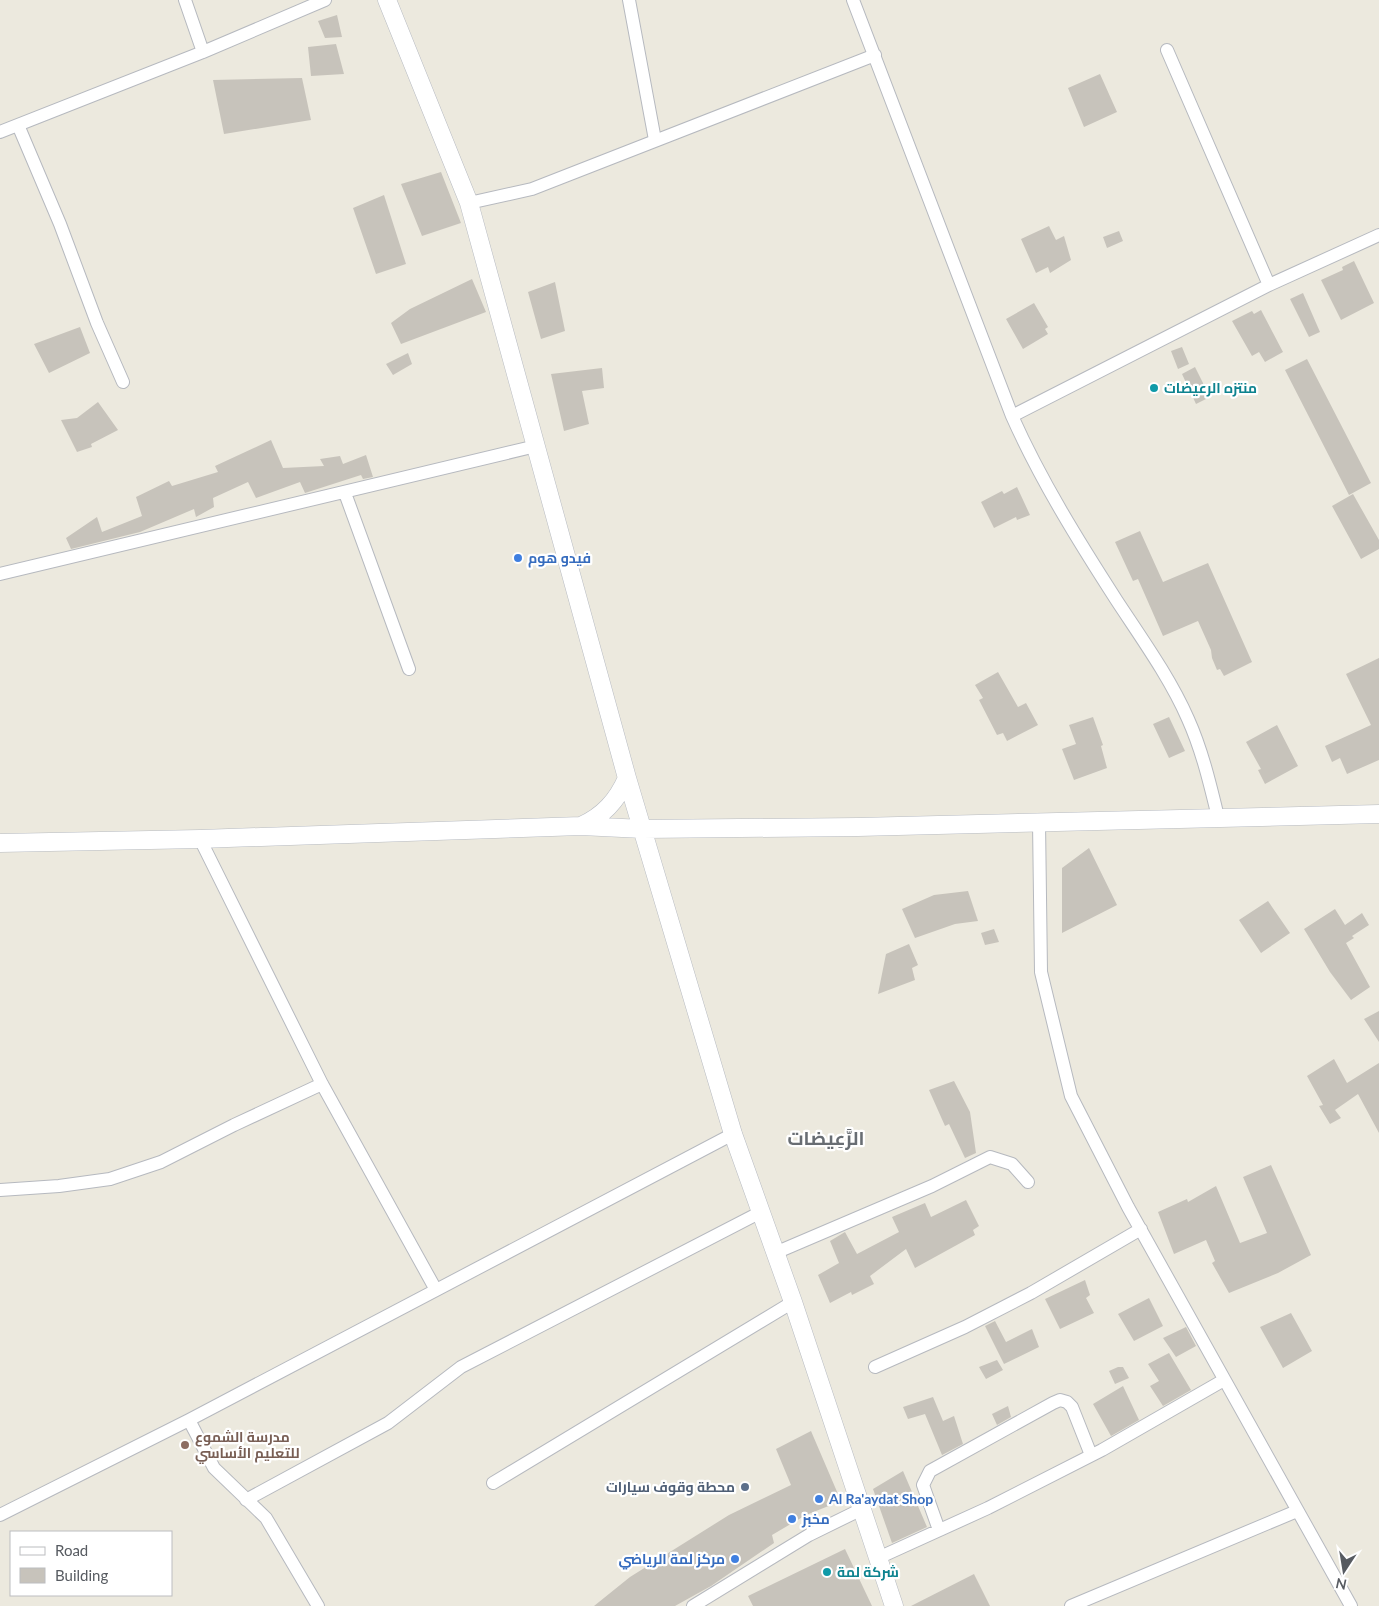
<svg xmlns="http://www.w3.org/2000/svg" width="1379" height="1606" font-family="Lato,Cairo,sans-serif">
	<style>
		.building { fill: #c7c3bb }
		.lines { fill: none; stroke-linecap: round; stroke-linejoin: round }
		.street-casing { stroke: #b6b9bf; stroke-width: 14 }
		.secondary-casing { stroke: #b7bbc2; stroke-width: 19 }
		.street { stroke: #fff; stroke-width: 12 }
		.secondary { stroke: #fff; stroke-width: 18 }
		.culture-dot { fill: #0f9aa8; stroke: #fff; stroke-width: 2 }
		.shop-dot { fill: #3f7fe0; stroke: #fff; stroke-width: 2 }
		.education-dot { fill: #8d6e63; stroke: #fff; stroke-width: 2 }
		.service-dot { fill: #5c6f8a; stroke: #fff; stroke-width: 2 }
		.labels { text-anchor: middle; stroke-width: 4.5; stroke-linejoin: round; paint-order: stroke }
		.culture-label { font-size: 14px; font-weight: bold; fill: #0d838f; stroke: #fff; text-anchor: start }
		.shop-label { font-size: 14px; font-weight: bold; fill: #366cbe; stroke: #fff; text-anchor: start }
		.education-label { font-size: 14px; font-weight: bold; fill: #785e54; stroke: #fff; text-anchor: start }
		.service-label { font-size: 14px; font-weight: bold; fill: #4e5e75; stroke: #fff; text-anchor: end }
		.district-label { font-size: 19px; font-weight: bold; fill: #686d73; stroke: #fff }
	</style>
	<rect width="100%" height="100%" fill="#ece9de"/>
	<!-- building -->
	<path class="building" d="M337 15 342 37 325 38 318 21Z
		M336 44 344 74 311 76 308 47Z
		M1100 74 1117 112 1084 127 1068 88Z
		M302 78 311 120 224 134 213 80Z
		M441 172 461 223 422 236 401 184Z
		M384 195 406 264 376 274 353 208Z
		M1049 226 1056 240 1064 236 1071 260 1050 273 1048 267 1036 273 1021 239Z
		M1119 231 1123 241 1107 248 1103 237Z
		M1354 261 1374 303 1341 320 1321 280 1343 270 1342 267Z
		M472 279 486 312 401 344 391 323 410 309Z
		M555 282 565 331 541 339 528 292Z
		M1303 293 1320 332 1309 337 1290 299Z
		M1034 303 1048 327 1045 329 1048 334 1023 349 1006 319Z
		M1261 310 1283 352 1265 362 1259 352 1252 356 1232 321 1252 311 1254 314Z
		M80 327 90 353 49 373 34 344Z
		M1182 347 1189 364 1178 369 1171 351Z
		M408 353 412 364 393 375 386 364Z
		M1307 359 1371 483 1349 495 1285 370Z
		M1195 367 1210 397 1196 404 1182 374Z
		M602 368 604 388 582 391 589 424 564 431 551 374Z
		M98 402 118 430 91 444 92 447 77 452 61 420 77 418Z
		M271 440 283 468 324 466 320 459 340 456 343 464 366 455 373 477 363 479 361 475 305 493 300 482 256 498 248 482 213 498 214 507 196 517 194 509 140 532 71 549 66 538 97 517 102 532 142 516 136 497 169 481 172 486 218 472 215 466Z
		M1017 487 1030 515 1017 520 1016 517 994 528 981 502 1002 491 1004 494Z
		M1353 494 1379 540V549L1361 559 1332 506Z
		M1140 531 1163 582 1208 563 1252 662 1224 676 1220 669 1217 670 1212 658 1211 650 1198 621 1163 636 1138 579 1133 581 1115 542Z
		M1379 658V760L1347 774 1340 758 1332 762 1325 746 1371 725 1346 674Z
		M998 672 1018 707 1026 703 1038 725 1007 741 1003 733 997 735 979 700 983 698 975 685Z
		M1093 717 1103 745 1101 746 1107 768 1074 780 1062 749 1076 744 1069 725Z
		M1169 717 1185 751 1169 758 1153 724Z
		M1277 725 1298 766 1265 784 1258 770 1261 769 1246 742Z
		M1089 848 1117 905 1062 933V868Z
		M968 891 978 921 955 924 915 938 902 909 934 895Z
		M1268 901 1290 933 1261 953 1239 920Z
		M1335 909 1345 925 1362 913 1369 925 1352 936 1354 938 1346 943 1370 987 1351 1000 1330 972 1304 929Z
		M994 929 999 942 985 945 981 933Z
		M909 944 918 965 912 968 915 980 878 994 886 954Z
		M1379 1011V1042L1364 1019Z
		M1334 1059 1347 1083 1379 1063V1133L1358 1094 1335 1110 1341 1118 1330 1124 1319 1106 1323 1105 1307 1076Z
		M954 1081 970 1112 976 1153 965 1158 949 1124 945 1126 929 1090Z
		M1271 1165 1311 1255 1278 1273 1229 1293 1212 1263 1215 1261 1206 1240 1174 1254 1158 1212 1187 1199 1188 1202 1216 1186 1240 1243 1267 1233 1243 1177Z
		M966 1200 979 1226 973 1230 975 1235 915 1268 906 1249 870 1276 874 1284 852 1295 851 1292 830 1303 818 1275 839 1263 830 1241 845 1232 857 1254 899 1232 892 1217 925 1203 931 1217Z
		M1085 1280 1090 1295 1086 1298 1094 1313 1060 1329 1045 1299Z
		M1149 1298 1163 1326 1134 1341 1118 1314Z
		M1291 1313 1312 1351 1283 1368 1260 1327Z
		M995 1321 1006 1342 1032 1329 1039 1347 1004 1364 985 1326Z
		M1186 1327 1196 1346 1176 1357 1163 1338Z
		M1169 1353 1191 1390 1163 1406 1150 1386 1159 1381 1148 1364Z
		M997 1360 1003 1370 986 1379 979 1367Z
		M1118 1367H1123L1129 1378 1115 1384 1109 1371Z
		M1123 1386 1139 1420 1111 1436 1093 1404Z
		M933 1397 943 1421 954 1416 963 1444 942 1455 925 1414 908 1419 903 1407Z
		M1008 1406 1011 1417 997 1425 992 1414Z
		M811 1431 841 1501 806 1515 772 1535 774 1543 711 1586 675 1606H594L630 1577 729 1515 791 1485 776 1449Z
		M903 1471 927 1527 892 1543 873 1489Z
		M845 1549 872 1606H753L748 1596Z
		M974 1574 990 1606H911Z"/>
	<g class="lines">
		<defs>
			<path id="street" d="M185 0 203 52
				M629 0 655 140
				M853 0 1012 416
				M1167 50 1269 285
				M18 125 60 224 97 323 123 382
				M0 132 203 52 325 0
				M469 203 532 189 875 55
				M345 493 409 669
				M0 574 536 446
				M1218 817C1210 784 1202 750 1188 719 1170 678 1142 639 1117 601 1079 542 1041 481 1012 416L1269 285 1379 235
				M1039 822 1041 972 1071 1096 1128 1207 1351 1606
				M200 839 322 1084 436 1290
				M0 1190 59 1186 110 1179 161 1162 234 1125 322 1084
				M775 1253 932 1186 990 1157 1012 1164 1028 1182
				M875 1367 965 1327 1031 1293 1141 1229
				M189 1420 214 1468 266 1518 318 1606
				M493 1483 793 1302
				M246 1500 388 1423 461 1367 761 1212
				M0 1515 189 1420 733 1134
				M939 1530 923 1485 930 1471 1053 1403 1060 1400 1067 1402 1072 1407 1091 1455
				M878 1558 988 1508 1102 1450 1224 1380
				M693 1606 809 1535 862 1509
				M1071 1606 1297 1511"/>
			<path id="secondary" d="M387 0 469 203 627 778 733 1134 793 1302 894 1606
				M581 826C603 816 617 801 627 778
				M0 843 200 839 581 826 643 829 858 827 1379 814"/>
		</defs>
		<!-- street casing -->
		<use href="#street" class="street-casing"/>
		<!-- secondary casing -->
		<use href="#secondary" class="secondary-casing"/>
		<!-- street -->
		<use href="#street" class="street"/>
		<!-- secondary -->
		<use href="#secondary" class="secondary"/>
	</g>
	<!-- markers -->
	<g class="culture-dot">
		<circle cx="1154" cy="388" r="5"/>
		<circle cx="827" cy="1572" r="5"/>
	</g>
	<g class="shop-dot">
		<circle cx="518" cy="558" r="5"/>
		<circle cx="819" cy="1499" r="5"/>
		<circle cx="792" cy="1519" r="5"/>
		<circle cx="735" cy="1559" r="5"/>
	</g>
	<circle class="education-dot" cx="185" cy="1445" r="5"/>
	<circle class="service-dot" cx="745" cy="1487" r="5"/>
	<g class="labels">
		<!-- culture labels -->
		<g class="culture-label">
			<text x="1164" y="393">منتزه الرعيضات</text>
			<text x="837" y="1577">شركة لمة</text>
		</g>
		<!-- shop labels -->
		<g class="shop-label">
			<text x="528" y="563">فيدو هوم</text>
			<text x="829" y="1504">Al Ra'aydat Shop</text>
			<text x="802" y="1524">مخبز</text>
			<text x="725" y="1564" text-anchor="end">مركز لمة الرياضي</text>
		</g>
		<!-- education labels -->
		<g class="education-label">
			<text x="195" y="1442">مدرسة الشموع<tspan x="195" dy="16">للتعليم الأساسي</tspan></text>
		</g>
		<!-- service labels -->
		<g class="service-label">
			<text x="735" y="1492">محطة وقوف سيارات</text>
		</g>
		<!-- district labels -->
		<g class="district-label">
			<text x="826" y="1145">الرَّعِيضات</text>
		</g>
	</g>
	<!-- legend -->
	<rect x="10" y="1531" width="162" height="65" fill="#ffffff" stroke="#bcbdc0"/>
	<rect x="20" y="1547" width="25" height="8" fill="#ffffff" stroke="#bcbdc0"/>
	<text x="55" y="1556" font-size="15" fill="#575b61">Road</text>
	<rect x="20" y="1568" width="25" height="15" fill="#c7c3bb" stroke="#bcbdc0"/>
	<text x="55" y="1581" font-size="15" fill="#575b61">Building</text>
	<!-- north arrow -->
	<g transform="translate(1344 1571) rotate(192)" stroke="#ffffff" stroke-width="4" paint-order="stroke">
	<path d="M0-4L9 19L0 12L-9 19Z" fill="#575b61"/>
	<text y="-8" font-size="14" font-weight="bold" text-anchor="middle" fill="#575b61">N</text>
	</g>
</svg>
